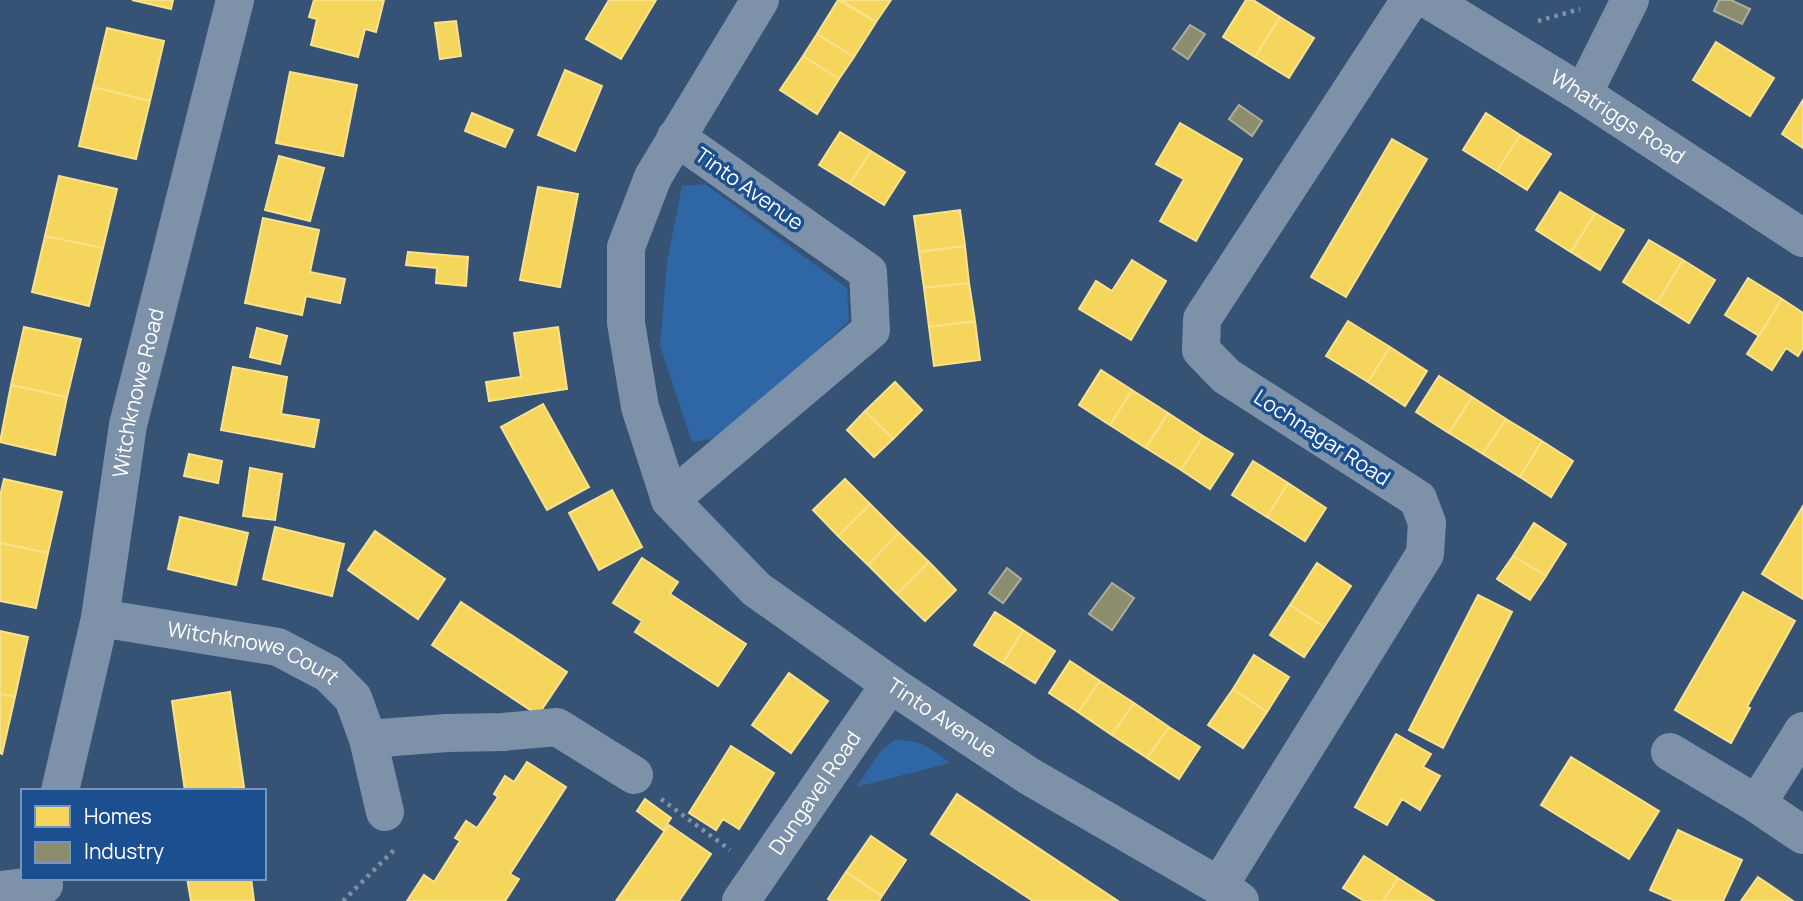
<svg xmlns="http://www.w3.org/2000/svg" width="1803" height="901" font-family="Manrope,sans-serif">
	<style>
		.green { fill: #2f66a5 }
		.homes { fill: #f6d55c; stroke: #f9e28d; stroke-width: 2 }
		.industry { fill: #8c8c6e; stroke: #aeae9a; stroke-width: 2 }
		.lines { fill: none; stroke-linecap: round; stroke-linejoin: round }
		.path { stroke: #7d92a8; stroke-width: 4.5; stroke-dasharray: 3.5 5; stroke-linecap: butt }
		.minor { stroke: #7d92a8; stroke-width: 38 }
		.labels { text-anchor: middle; stroke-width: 7; stroke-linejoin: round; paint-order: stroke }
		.street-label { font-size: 21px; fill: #fff; stroke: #1b4f8f }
	</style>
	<rect width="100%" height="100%" fill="#365274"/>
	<!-- green -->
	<path class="green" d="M705 184 847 288 849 321 724 437 692 442 660 345 667 262 682 186Z
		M894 740C922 740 928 746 950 763L856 787 880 752Z"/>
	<!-- homes -->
	<path class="homes" d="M132 0H173L171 9Z
		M314 0H384L376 32 365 29 358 57 311 45 317 19 309 17Z
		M609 0H656L621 59 586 39Z
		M838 0 876 22 854 57 817 34Z
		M841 0H891L876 22Z
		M1246 0H1253L1280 17 1255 57 1223 37Z
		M1280 17 1314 38 1289 78 1255 57Z
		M456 21 461 56 440 59 435 23Z
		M107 28 164 41 150 101 93 87Z
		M817 34 854 57 839 79 803 56Z
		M1716 42 1774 78 1750 116 1693 80Z
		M803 56 839 79 817 114 780 90Z
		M565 70 602 86 575 151 538 135Z
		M290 72 357 85 343 156 276 143Z
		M93 87 150 101 136 159 79 146Z
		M1803 100V148L1782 134Z
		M472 113 513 130 505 147 465 131Z
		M1486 113 1520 135 1497 171 1463 150Z
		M1180 123 1242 159 1196 241 1160 221 1184 179 1156 164Z
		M840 132 871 151 850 184 819 165Z
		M1520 135 1551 154 1527 190 1497 171Z
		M1392 139 1427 159 1346 297 1311 277Z
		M871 151 905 172 884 205 850 184Z
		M279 156 324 168 310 221 265 210Z
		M59 176 117 189 103 248 45 236Z
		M538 187 578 194 560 287 520 280Z
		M1560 192 1595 213 1571 252 1536 230Z
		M960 210 965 246 919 252 914 216Z
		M1595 213 1624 230 1600 270 1571 252Z
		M263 218 319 230 310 272 345 279 340 303 306 296 302 315 245 303Z
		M45 236 103 248 89 306 32 292Z
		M1649 240 1683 260 1657 303 1623 282Z
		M965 246 969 283 924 288 919 252Z
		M408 252 468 257 466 286 436 283 437 268 406 265Z
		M1132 260 1166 281 1131 340 1079 309 1096 281 1112 291Z
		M1683 260 1715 280 1689 323 1657 303Z
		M1748 278 1782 299 1759 336 1725 315Z
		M969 283 975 321 929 327 924 288Z
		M1782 299 1803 313V348L1798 356 1786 348 1772 370 1747 354Z
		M975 321 980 360 934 366 929 327Z
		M1348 321 1390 347 1368 382 1326 356Z
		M24 327 81 339 67 397 11 385Z
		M558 327 567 389 489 401 486 382 521 377 514 333Z
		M257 328 287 336 280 364 250 357Z
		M1390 347 1427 371 1405 406 1368 382Z
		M233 367 287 377 281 414 319 420 314 447 221 430Z
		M1101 370 1132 390 1110 425 1079 405Z
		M1439 376 1472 397 1449 433 1416 412Z
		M895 382 922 410 893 439 865 411Z
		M11 385 67 397 55 455 0 442Z
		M1132 390 1168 413 1146 448 1110 425Z
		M1472 397 1506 419 1483 454 1449 433Z
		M543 404 589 487 547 510 501 427Z
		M865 411 893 439 874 457 847 430Z
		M1168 413 1203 436 1181 470 1146 448Z
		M1506 419 1542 441 1520 477 1483 454Z
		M1203 436 1233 454 1210 489 1181 470Z
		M1542 441 1573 461 1551 497 1520 477Z
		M189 454 222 461 218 483 184 476Z
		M1253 461 1288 483 1267 517 1232 495Z
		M250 468 282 474 275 520 243 516Z
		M4 479 62 492 48 553 0 543V496Z
		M845 479 870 504 838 536 813 510Z
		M1288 483 1326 508 1305 541 1267 517Z
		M612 490 642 547 599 570 569 513Z
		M870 504 899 533 868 565 838 536Z
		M1803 506V599L1762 574Z
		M180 517 248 533 236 585 168 569Z
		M1534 523 1566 544 1546 576 1513 556Z
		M275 527 344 544 332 596 263 579Z
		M375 531 445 579 418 619 348 570Z
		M899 533 929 562 897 594 868 565Z
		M0 543 48 553 36 608 0 601Z
		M1513 556 1546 576 1530 600 1497 579Z
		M642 558 678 582 670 594 746 644 718 686 635 632 642 621 613 603Z
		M929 562 956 590 925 621 897 594Z
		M1317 563 1351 586 1324 627 1290 605Z
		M1743 592 1795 621 1747 707 1750 708 1731 743 1675 710Z
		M1478 595 1512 612 1443 748 1409 730Z
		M461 602 567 672 538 715 432 645Z
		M1290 605 1324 627 1304 657 1270 635Z
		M995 612 1023 630 1003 663 974 645Z
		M1023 630 1055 651 1035 683 1003 663Z
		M0 631 28 637 15 697 0 694Z
		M1254 655 1289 677 1267 712 1233 689Z
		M1070 661 1100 681 1078 712 1049 693Z
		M789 673 828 701 791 753 752 725Z
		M1100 681 1134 703 1112 735 1078 712Z
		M1233 689 1267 712 1243 748 1208 725Z
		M230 692 244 787 220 791H185L172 701Z
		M0 694 15 697 2 754 0 753Z
		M1134 703 1169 727 1147 758 1112 735Z
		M1169 727 1200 747 1179 779 1147 758Z
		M1396 734 1431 754 1423 767 1440 776 1420 810 1402 799 1387 825 1355 807Z
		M731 746 774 773 739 829 723 819 716 830 689 813Z
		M1571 757 1659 811 1629 859 1541 805Z
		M527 762 566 787 510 874 519 879 505 901H407L424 875 434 882 460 841 455 838 466 821 477 828 498 797 494 794 505 776 514 782Z
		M957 794 1118 901H1033L931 834Z
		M645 799 671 818 663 830 637 811Z
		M669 825 711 854 679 901H616Z
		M1678 830 1742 860 1723 901H1675L1650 890Z
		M871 836 906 860 882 896 846 872Z
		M1364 856 1398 878 1383 901H1364L1343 888Z
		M846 872 882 896 879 901H831L828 899Z
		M1758 877 1793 901H1741Z
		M187 878H251L254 901H191Z
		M1398 878 1434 901H1383Z"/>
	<!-- industry -->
	<path class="industry" d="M1719 0H1731L1750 9 1742 24 1714 11Z
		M1190 25 1205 34 1188 59 1173 49Z
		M1239 105 1262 121 1252 136 1229 119Z
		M1007 568 1021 579 1003 603 989 593Z
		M1112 583 1134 598 1112 630 1089 614Z"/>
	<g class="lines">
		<!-- path -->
		<path class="path" d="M1538 21 1580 9
			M661 799 730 850
			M343 901 395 849"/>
		<!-- minor -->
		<g class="minor">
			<path id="s1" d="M760 0 653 177 626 247V323L640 407 670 500 756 589 890 684 1029 776 1219 886 1240 901"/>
			<path id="s2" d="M1429 0 1583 94 1803 238"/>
			<path d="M1583 94 1630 0"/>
			<path d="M670 500 871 330 868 272 676 137"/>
			<path id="s3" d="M100 618 278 647 329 674 353 698 368 739 385 812"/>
			<path d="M1803 731 1757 804 1803 835"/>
			<path d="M368 739 447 733 503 732 557 727 634 775"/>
			<path d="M1670 752 1757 804"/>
			<path id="s4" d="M60 791 100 618 128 425 235 0"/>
			<path d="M1219 886 1425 554 1427 523 1418 499 1226 376 1201 350 1202 319 1410 0"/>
			<path d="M0 890 44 885"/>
			<path id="s5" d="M741 901 890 684"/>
		</g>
	</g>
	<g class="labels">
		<!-- street labels -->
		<g class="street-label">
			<text dy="7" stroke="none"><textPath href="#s2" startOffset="222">Whatriggs Road</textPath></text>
			<text transform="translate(749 189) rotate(35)" y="7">Tinto Avenue</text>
			<text dy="7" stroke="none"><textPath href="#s4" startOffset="406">Witchknowe Road</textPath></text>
			<text transform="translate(1322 438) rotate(33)" y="7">Lochnagar Road</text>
			<text dy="7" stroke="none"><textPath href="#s3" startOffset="158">Witchknowe Court</textPath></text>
			<text dy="7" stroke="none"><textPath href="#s1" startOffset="891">Tinto Avenue</textPath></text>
			<text dy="7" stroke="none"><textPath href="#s5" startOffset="131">Dungavel Road</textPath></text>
		</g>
	</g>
	<!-- legend -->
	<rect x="21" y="789" width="245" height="91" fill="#1b4f8f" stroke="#7695bc" stroke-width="2"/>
	<rect x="35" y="806" width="35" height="21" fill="#f6d55c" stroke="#7695bc" stroke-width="2"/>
	<text x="84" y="824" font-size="21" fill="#ffffff">Homes</text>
	<rect x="35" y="842" width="35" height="21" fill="#8c8c6e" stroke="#7695bc" stroke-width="2"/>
	<text x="84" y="859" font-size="21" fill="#ffffff">Industry</text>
</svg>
